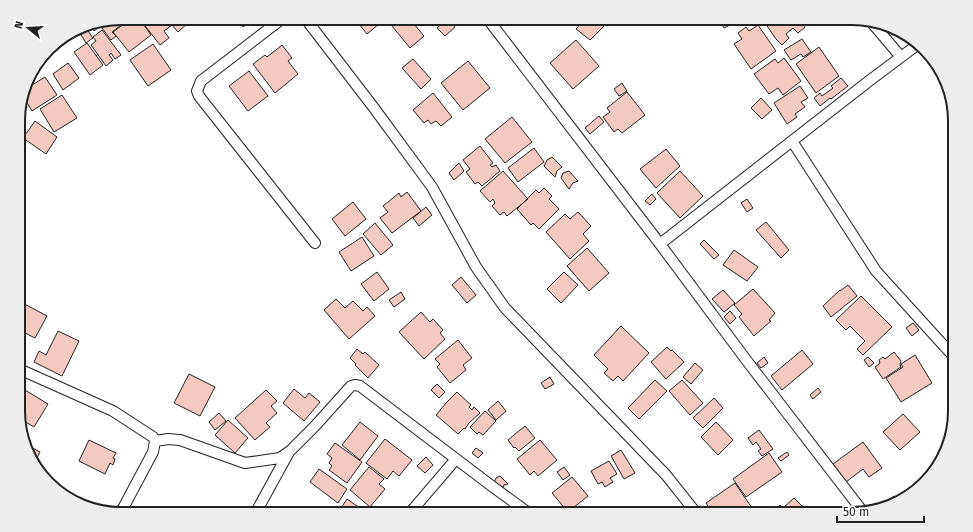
<svg xmlns="http://www.w3.org/2000/svg" width="973" height="532" font-family="'Fira Sans',sans-serif">
	<style>
		.building { fill: #f3c9c0; stroke: #222 }
		.lines { fill: none; stroke-linecap: round; stroke-linejoin: round }
		.street-casing { stroke: #222; stroke-width: 12 }
		.street { stroke: #fff; stroke-width: 10 }
		.rim { fill: none; stroke: #222; stroke-width: 2 }
	</style>
	<rect width="100%" height="100%" fill="#fff"/>
	<!-- building -->
	<path class="building" d="M132 18H139L151 35 129 52 113 32Z
		M139 18H184L188 23 178 32 172 25 164 31 169 38 160 45Z
		M237 18H255L243 27Z
		M354 18H374L379 24 367 34Z
		M389 18H409L424 36 410 48 387 20Z
		M448 18 455 27 445 36 437 28Z
		M586 18H612L590 40 576 29Z
		M718 18H729L732 24 724 28Z
		M766 18H799L805 27 798 33 793 28 786 34 789 38 782 45 776 39 763 20Z
		M117 19 121 25 112 32 116 36 111 40 102 28 112 20Z
		M96 23 99 27 94 31 89 24Z
		M758 25 776 51 751 69 734 44 742 39 738 33 746 27 749 31Z
		M86 28 93 38 86 43 80 33Z
		M102 30 121 55 115 59 111 53 109 55 113 60 106 66 91 45 96 41 93 37Z
		M802 39 811 52 803 57 801 54 791 60 784 50Z
		M576 40 599 66 573 89 550 63Z
		M87 43 103 65 90 75 74 52Z
		M153 44 171 70 148 86 130 60Z
		M282 45 292 58 288 61 298 74 275 93 253 64 265 55 267 57Z
		M819 47 839 76 816 93 796 64Z
		M784 58 801 81 783 95 778 88 769 94 754 74 775 59 778 63Z
		M413 59 431 79 421 89 402 68Z
		M468 61 490 88 463 110 441 83Z
		M68 63 79 78 63 90 53 74Z
		M249 71 268 96 248 111 229 86Z
		M45 77 57 95 32 111 23 96 24 90Z
		M841 78 848 86 831 99 830 98 820 106 814 98 820 93 822 96 833 88 831 86Z
		M622 83 627 91 619 96 614 89Z
		M800 86 808 98 801 102 805 107 795 114 797 117 787 124 774 103Z
		M627 92 645 115 622 133 618 129 614 132 603 117 610 112 607 108Z
		M433 93 452 117 441 126 436 121 431 124 428 120 424 123 413 110Z
		M62 95 77 118 54 132 40 109Z
		M761 98 772 110 762 119 751 108Z
		M19 108 25 114 19 121Z
		M599 116 604 122 590 134 585 128Z
		M512 117 532 142 505 163 485 139Z
		M35 121 57 137 46 154 23 138Z
		M480 146 493 163 490 165 492 167 496 165 500 171 482 186 478 182 475 184 466 172 470 169 463 160Z
		M534 148 544 162 518 182 508 168Z
		M666 149 680 166 656 188 640 169Z
		M552 157 562 167 557 171 555 177 544 166 547 160Z
		M459 163 464 171 454 180 449 173Z
		M503 171 528 199 507 216 504 212 500 215 492 206 495 203 493 199 490 202 480 191Z
		M569 171 578 181 573 183 569 189 561 178 563 173Z
		M680 171 703 196 680 218 657 193Z
		M544 188 552 196 549 199 559 209 539 229 533 223 531 225 517 209 536 190 539 193Z
		M407 192 421 211 392 233 380 218 388 212 383 206 399 193 401 197Z
		M652 194 656 199 650 205 645 201Z
		M747 199 753 208 747 212 741 203Z
		M353 202 366 219 345 236 332 219Z
		M426 207 432 215 419 226 413 218Z
		M578 212 591 226 583 234 589 241 570 259 546 232 565 214 570 219Z
		M766 222 789 250 781 258 756 230Z
		M375 223 393 245 381 255 363 234Z
		M362 237 374 256 351 271 339 252Z
		M704 240 719 255 714 259 700 244Z
		M587 248 609 273 589 291 567 266Z
		M734 250 758 267 747 281 723 265Z
		M377 272 389 289 374 301 361 284Z
		M564 272 578 285 561 303 547 289Z
		M461 277 476 295 467 303 452 285Z
		M848 285 857 296 831 317 823 306 840 290V291Z
		M753 289 775 313 769 320 771 321 754 336 739 317 742 314 734 305Z
		M723 290 735 303 724 312 712 299Z
		M401 292 405 299 394 307 389 300Z
		M861 296 892 327 863 355 857 349 865 341 850 326 846 330 836 320Z
		M336 299 345 308 353 301 363 311 367 307 375 316 349 339 324 310Z
		M19 301 47 316 35 338 19 330Z
		M730 311 736 318 730 324 724 317Z
		M421 312 430 322 433 319 443 330 440 333 445 339 424 359 399 332Z
		M913 323 919 330 912 336 906 328Z
		M621 326 649 353 623 381 618 376 613 381 604 373 608 369 594 355Z
		M58 331 79 341 62 376 34 362 39 351 46 355Z
		M458 340 472 358 463 365 466 370 450 383 437 367 440 364 435 359Z
		M667 347 671 351 672 350 684 362 666 379 651 362Z
		M357 349 363 354 365 352 379 365 368 378 355 365 356 364 350 358Z
		M802 350 813 364 782 390 771 376Z
		M894 352 901 361 900 364 901 367 883 379 875 367 880 363 879 360 883 357 885 359Z
		M915 355 932 383 901 402 886 378 903 367 901 364Z
		M764 357 768 363 761 368 757 363Z
		M868 357 874 363 869 367 864 360Z
		M695 363 703 370 691 384 683 377Z
		M189 374 215 387 200 416 174 403Z
		M550 377 554 384 545 389 541 383Z
		M655 380 667 391 639 419 628 408Z
		M682 380 703 403 690 415 669 391Z
		M437 384 445 392 439 398 431 390Z
		M818 388 821 392 813 399 810 395Z
		M294 389 305 398 309 393 320 402 304 421 283 403Z
		M25 390 48 404 34 427 19 418V401Z
		M266 390 277 401 271 406 277 413 266 423 270 427 255 440 235 418Z
		M457 392 471 405 469 407 472 410 474 407 480 413 469 423 465 429 464 428 458 434 436 415 447 402Z
		M714 398 723 408 703 428 693 418Z
		M498 401 506 411 496 420 488 410Z
		M485 411 496 421 483 435 479 432 477 434 470 427Z
		M219 413 226 421 215 430 209 422Z
		M903 414 920 432 900 450 883 432Z
		M228 420 248 438 235 453 215 435Z
		M360 422 378 436 360 460 342 445Z
		M716 422 733 440 718 455 701 437Z
		M525 426 535 438 519 451 515 447 514 448 508 440Z
		M759 430 773 449 762 456 758 451 761 449 756 442 753 445 748 438Z
		M385 439 412 460 399 476 393 471 387 479 366 463Z
		M89 440 116 453 113 458 115 459 113 465 110 463 105 474 79 461Z
		M540 440 557 460 538 476 534 471 530 475 517 459Z
		M863 442 882 468 869 477 863 469 846 482 833 464Z
		M335 443 362 462 347 483 329 470 332 466 329 463 332 458 327 454Z
		M27 445 40 452 34 464Z
		M476 448 483 453 478 458 472 453Z
		M621 450 635 473 624 479 611 456Z
		M787 452 789 455 781 461 778 458Z
		M769 453 782 472 746 497 733 479Z
		M426 457 433 465 425 473 417 466Z
		M609 461 617 474 610 478 613 482 605 487 602 482 598 484 591 471Z
		M369 467 384 479 379 484 385 489 370 507 350 490Z
		M564 467 570 475 563 480 557 472Z
		M319 469 347 489 338 503 310 482Z
		M500 476 508 484 504 485 502 490 494 483 496 478Z
		M572 477 588 496 568 512 552 493Z
		M735 483 752 508 744 514 743 513 741 514H713L706 503Z
		M894 496 898 502 888 505 886 503Z
		M794 498 802 506 794 514H760L769 506 774 511 780 505 783 508Z
		M347 499 367 513 366 514H337Z"/>
	<g class="lines">
		<defs>
			<path id="street" d="M283 18 201 81 197 91 199 96 315 243
				M305 18 374 108 432 187 476 267 505 308 666 475 697 514
				M487 18 660 244 747 361 863 512
				M873 24 901 57
				M792 141 876 271 955 358
				M660 244 869 81 917 45
				M19 369 113 411 153 437 155 441 153 452 120 514
				M155 441 168 439 180 440 245 463 280 458 290 451 315 426 351 386 355 385 360 386 493 487 530 514
				M255 514 289 452
				M409 514 456 459"/>
		</defs>
		<!-- street casing -->
		<use href="#street" class="street-casing"/>
		<!-- street -->
		<use href="#street" class="street"/>
	</g>
	<!-- crop -->
	<path d="M0 0H973V532H0ZM121 25H852A96 96 0 0 1 948 121V411A96 96 0 0 1 852 507H121A96 96 0 0 1 25 411V121A96 96 0 0 1 121 25Z" fill="#ededed" fill-rule="evenodd"/>
	<path class="rim" d="M121 25H852A96 96 0 0 1 948 121V411A96 96 0 0 1 852 507H121A96 96 0 0 1 25 411V121A96 96 0 0 1 121 25Z"/>
	<!-- north arrow -->
	<g transform="translate(28 28) rotate(288)" stroke="#ffffff" stroke-width="3" paint-order="stroke">
	<path d="M0-3L7 15L0 10L-7 15Z" fill="#222222"/>
	<text y="-6" font-size="11" font-weight="bold" text-anchor="middle" fill="#222222">N</text>
	</g>
	<!-- scale -->
	<path d="M837 516v6h87v-6" fill="none" stroke="#222222" stroke-width="2"/>
	<text x="843" y="516" font-size="12" fill="#222222" stroke="#ffffff" stroke-width="3" paint-order="stroke">50 m</text>
</svg>
